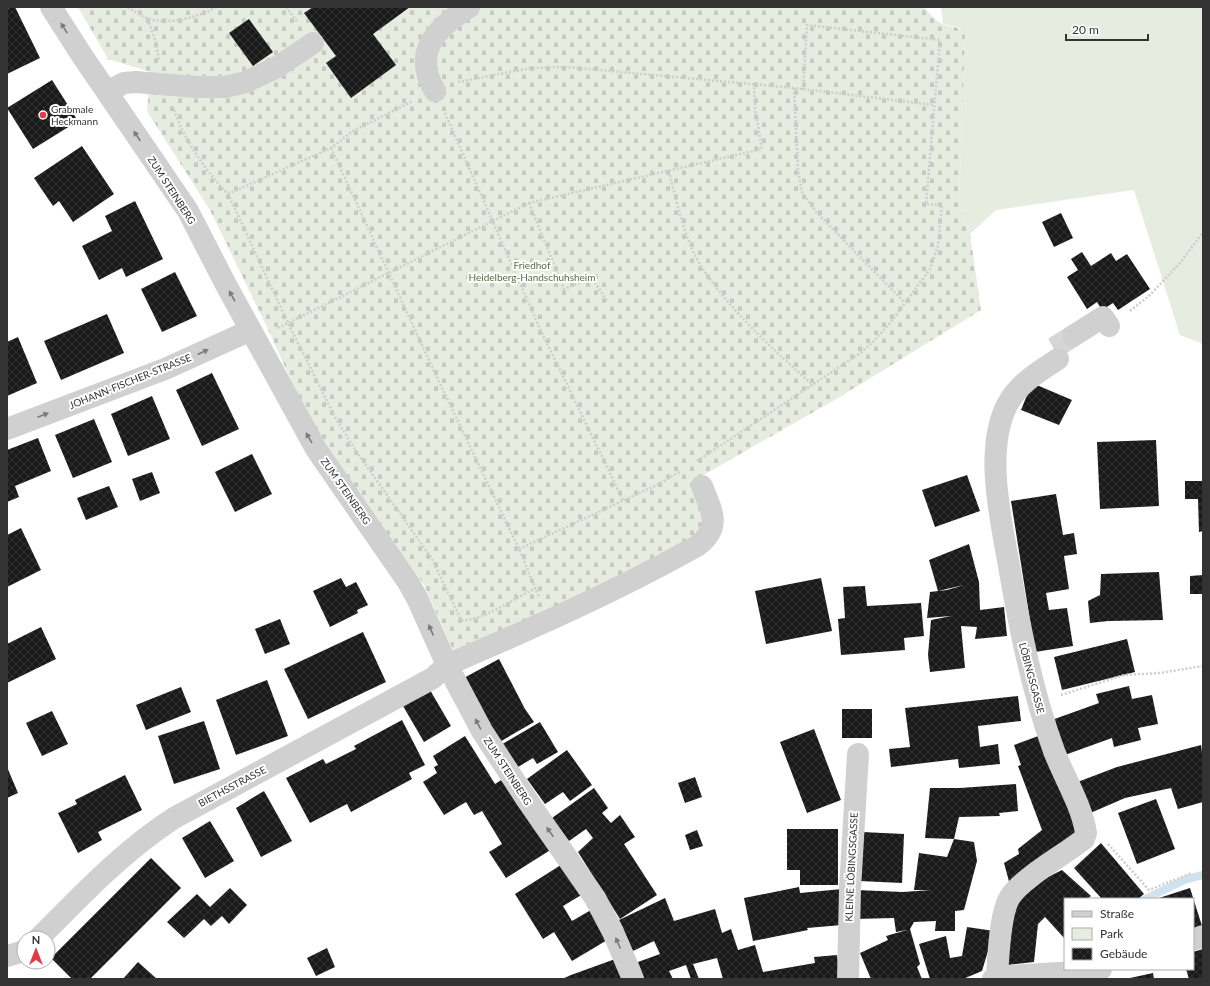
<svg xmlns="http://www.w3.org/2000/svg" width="1210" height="986" font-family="Lato,sans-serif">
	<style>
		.green { fill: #e6ecdf }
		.cemetery { fill: url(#cemetery-stones) }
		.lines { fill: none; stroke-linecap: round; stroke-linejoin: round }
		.stream { stroke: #cfe2ee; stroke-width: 8 }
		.building { fill: url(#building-cross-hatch); fill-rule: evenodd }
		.minor-tunnel { stroke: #d6d6d6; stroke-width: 22; stroke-dasharray: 22 11; stroke-linecap: butt }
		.path { stroke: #cdcdcd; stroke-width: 2.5; stroke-dasharray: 2 2; stroke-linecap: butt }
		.minor { stroke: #d0d0d0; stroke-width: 22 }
		.oneway { fill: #7a7a7a }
		.poi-dot { fill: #e63946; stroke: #fff; stroke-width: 1.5 }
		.labels { text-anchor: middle; stroke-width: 4; stroke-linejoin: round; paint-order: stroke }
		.poi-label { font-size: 10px; fill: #333; stroke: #fff; text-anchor: start }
		.street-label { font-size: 10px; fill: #333; stroke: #fff }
		.park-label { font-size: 10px; fill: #56703f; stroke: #fff }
	</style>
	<defs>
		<pattern id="cemetery-stones" width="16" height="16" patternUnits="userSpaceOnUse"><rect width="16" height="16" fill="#e6ecdf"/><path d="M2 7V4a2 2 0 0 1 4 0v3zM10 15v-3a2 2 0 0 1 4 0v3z" fill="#c6cbc0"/></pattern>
		<pattern id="building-cross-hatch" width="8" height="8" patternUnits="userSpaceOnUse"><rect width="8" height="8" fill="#1a1a1a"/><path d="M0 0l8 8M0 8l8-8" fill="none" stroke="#333"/></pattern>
	</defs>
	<rect width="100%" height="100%" fill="#fff"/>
	<!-- green -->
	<path class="green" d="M941 7H1203V344L1180 335 1134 190 996 210 970 234 959 204 965 35 958 27 943 24Z"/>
	<!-- cemetery -->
	<path class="cemetery" d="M78 7 925 8C930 14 935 20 942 24 954 29 955 23 965 35L959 204 970 234 981 310 838 398 693 481 706 521 698 537 455 655 424 585 348 479 303 407 266 325 210 210 147 111 151 72 108 59Z"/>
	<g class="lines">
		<!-- stream -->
		<path class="stream" d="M1145 899 1187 879 1203 875"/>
	</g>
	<!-- building -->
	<path class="building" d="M11 7H15L40 58 7 74V9Z
		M313 7H410L373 34 396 65 351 98 326 63 336 56 304 13Z
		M249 19 273 52 253 66 229 33Z
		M52 80 78 121 33 149 7 108Z
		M82 146 114 194 73 222 59 201 53 206 34 178Z
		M135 201 163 259 126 277 122 268 99 280 82 246 112 231 105 216Z
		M1061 213 1073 238 1054 247 1042 222Z
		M1082 252 1091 266 1111 253 1116 261 1127 254 1150 289 1118 310 1113 303 1102 310 1097 302 1087 309 1067 277 1078 270 1071 259Z
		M175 272 197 316 162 332 141 289Z
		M107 314 124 353 61 380 44 341Z
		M1069 328 1077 341 1057 353 1050 341Z
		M18 337 37 383 7 396V342Z
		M212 373 239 429 202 446 176 390Z
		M1032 383 1072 400 1059 425 1021 410Z
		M152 396 170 439 128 456 111 414Z
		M94 419 112 462 73 478 55 435Z
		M38 438 51 471 15 486 19 497 7 502V450Z
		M1156 440 1159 506 1100 509 1097 442Z
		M252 454 272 494 235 512 215 472Z
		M152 472 160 493 140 501 132 479Z
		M967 475 980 511 935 527 922 490Z
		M1185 481H1203V531L1199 532 1198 499H1185Z
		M109 486 118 507 86 520 77 498Z
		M1056 494 1063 535 1074 533 1077 554 1064 556 1069 589 1046 593 1049 610 1067 608 1073 646 1035 652 1011 501Z
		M21 528 41 570 7 587V535Z
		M969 544 979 582 980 610 1004 607 1007 636 975 639 977 627 961 626 965 668 930 672 928 655 931 620 951 616 927 618 930 592 938 591 929 560ZM964 585 947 590 938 591Z
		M1159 572 1163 620 1108 621 1090 623 1088 601 1100 595 1101 574Z
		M1203 575V594H1190V576Z
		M341 578 346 587 356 582 368 605 357 610 358 613 330 627 313 591Z
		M821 578 832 631 766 644 755 591Z
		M865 586 867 606 921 603 924 636 904 638 905 650 841 655 838 619 845 618 843 587Z
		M280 619 290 644 265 654 255 629Z
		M41 627 56 659 7 683V644Z
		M363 632 386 682 308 719 284 669Z
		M1127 639 1135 672 1062 690 1054 657Z
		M499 659 525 709 534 722 496 744 460 680Z
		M267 680 288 736 236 755 216 700Z
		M1129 686 1132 699 1152 695 1158 724 1138 728 1141 740 1114 747 1112 738 1062 756 1049 721 1099 703 1096 694Z
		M181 687 191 712 146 730 136 705Z
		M430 690 451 726 424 742 403 706Z
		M1018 696 1021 721 978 726 980 747 998 744 1000 764 959 768 958 759 891 767 889 749 910 747 905 708Z
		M842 709H872V738H842Z
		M52 711 68 744 42 756 26 723Z
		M402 720 425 765 409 773 412 779 351 812 347 804 310 823 286 778 323 759 326 764 356 749 354 746Z
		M204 721 220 769 174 784 158 736Z
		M540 722 558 752 537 764 533 758 513 770 499 746Z
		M814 729 841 800 807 813 780 742Z
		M1041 735 1079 835 1010 885 1004 863 1019 854 1018 849 1042 830 1018 766 1021 765 1014 745Z
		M465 736 495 784 506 777 552 849 506 878 489 852 502 844 482 811 474 815 466 802 444 815 423 782 437 773 434 767 438 765 433 756Z
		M1201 745 1203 759V802L1178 809 1171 788 1125 798 1088 814 1075 783 1117 767Z
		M567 750 592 785 570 801 563 792 545 804 527 779Z
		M7 767 18 793 7 798Z
		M125 775 142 810 98 832 102 840 78 853 58 813 77 804 75 800Z
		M695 777 702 797 685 803 678 783Z
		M1016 784 1018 811 999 813 1000 816 959 817 954 839 925 838 930 788H960Z
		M594 788 608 808 602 813 611 823 620 815 635 837 624 844 657 895 620 919 578 852 593 838 586 829 569 841 552 818Z
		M264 791 292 841 261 857 236 808Z
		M1156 799 1175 849 1137 864 1118 813Z
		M210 821 234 861 205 878 182 838Z
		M787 829H838V885H800V870H787Z
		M697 830 703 846 690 850 685 835Z
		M862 832 904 834 902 883 859 881Z
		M954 839 974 842 977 861 964 910 955 911V931H935L936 921 914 922 910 929 920 964 917 967 922 979H871L860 953 888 940 886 936 907 930 896 932 894 918 854 919 856 890 903 892 931 890H914L919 853 947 857Z
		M1101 843 1144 894 1138 899H1102L1074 868Z
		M151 858 181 888 90 979H72L51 958Z
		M564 863 583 894 563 906 572 921 591 910 609 939 572 961 554 932 543 939 515 894Z
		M1062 870 1091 896 1087 899H1065V939L1045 917 1038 924 1034 962 1007 965 1014 904 1046 878Z
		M799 887 800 893 842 889V925L807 928 808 930 753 941 744 898Z
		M230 888 247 905 229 924 222 916 211 926 204 919 184 938 167 922 197 894 210 907Z
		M1190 888 1202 926 1193 929V899L1159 898Z
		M665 898 674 921 715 909 722 933 731 929 738 950 755 945 763 972 815 963 814 957 837 955 840 979H723L717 958 693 964 699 979H691L686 965 669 971 673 979H644L638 962 660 954 654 941 633 951 619 920Z
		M967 927 994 931 982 971 963 979H930L919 944 946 936 950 958 962 956Z
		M327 948 335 967 316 976 307 958Z
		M1203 949V979H1189L1186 969H1193V952Z
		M618 958 627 979H562L571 975Z
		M138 962 157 979H123Z
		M1153 973 1154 979H1130V978Z"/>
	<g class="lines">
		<!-- minor-tunnel -->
		<path class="minor-tunnel" d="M1054 348 1073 336"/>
		<!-- path -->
		<path class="path" d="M128 7C134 11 140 16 147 18 166 26 200 17 216 7
			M286 7 298 23
			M148 19 155 40 159 60
			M458 82 531 68 567 67 794 88 934 105
			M794 88 798 171 802 192 816 212 905 303
			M174 110C185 141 205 170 228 194L288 323 335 417 356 451 432 559 461 620C479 623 519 596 536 588
			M445 113 540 329 623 500
			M331 148 434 371 519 549 539 597
			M669 171C675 196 681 222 691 247 710 292 776 353 813 385
			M228 194 331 148 353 131 413 101
			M529 203 564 289 592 278 607 301
			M1130 311 1149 296 1181 262 1203 232
			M278 328 529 203 762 149 755 108 754 85
			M697 461 859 354 872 343 891 322 930 269 938 246 942 205 926 204 940 40 807 25 803 90
			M519 549 659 484 681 471
			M1061 695 1124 675 1160 673 1203 666
			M1108 844 1149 890 1192 873"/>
		<!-- minor -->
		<path class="minor" d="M51 7 81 54 188 211 225 283 316 449 408 582 417 598 447 665 482 731 527 800 595 898 613 932 633 979
			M435 91C411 51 438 27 469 7
			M107 92 124 83 136 82 196 87H225L246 82 279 66 313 43
			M1073 336 1103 317 1109 326
			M7 429 165 369 251 330
			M39 938C83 894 122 852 174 818L433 678 447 665C533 628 615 592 697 546 723 527 711 510 702 486
			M1193 940 1203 936
			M7 956 24 951
			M997 978C998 959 1000 912 1010 897 1022 878 1064 855 1084 839L1086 833C1082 806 1064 777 1054 751 1032 691 1020 629 1009 566 1001 519 984 451 1007 405 1018 384 1038 372 1058 359
			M848 979 850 889 858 754
			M993 979 1010 976 1093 971 1101 969"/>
	</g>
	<!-- one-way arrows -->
	<defs><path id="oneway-solid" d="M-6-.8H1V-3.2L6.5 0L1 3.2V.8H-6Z"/></defs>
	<g class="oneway">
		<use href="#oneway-solid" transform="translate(64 28) rotate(-122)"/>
		<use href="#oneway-solid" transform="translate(137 136) rotate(-124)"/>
		<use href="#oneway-solid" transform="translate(232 296) rotate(-119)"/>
		<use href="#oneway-solid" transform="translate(203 352) rotate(-25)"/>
		<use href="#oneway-solid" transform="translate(43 415) rotate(-21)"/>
		<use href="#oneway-solid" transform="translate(309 438) rotate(-120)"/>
		<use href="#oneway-solid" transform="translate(431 630) rotate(-114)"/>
		<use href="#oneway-solid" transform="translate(478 724) rotate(-118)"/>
		<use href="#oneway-solid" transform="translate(550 832) rotate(-125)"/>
		<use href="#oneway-solid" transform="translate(618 943) rotate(-113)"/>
	</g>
	<!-- markers -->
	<circle class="poi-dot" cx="43" cy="115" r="4"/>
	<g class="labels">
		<!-- poi labels -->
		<g class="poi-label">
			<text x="51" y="113">Grabmale<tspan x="51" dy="12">Heckmann</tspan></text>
		</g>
		<!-- street labels -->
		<g class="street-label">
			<text transform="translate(172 190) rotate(57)" y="4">ZUM STEINBERG</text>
			<text transform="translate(130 381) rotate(-22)" y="4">JOHANN-FISCHER-STRASSE</text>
			<text transform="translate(346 491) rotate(55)" y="4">ZUM STEINBERG</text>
			<text transform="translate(1032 678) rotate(75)" y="4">LÖBINGSGASSE</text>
			<text transform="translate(508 771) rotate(57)" y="4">ZUM STEINBERG</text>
			<text transform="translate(232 786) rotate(-28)" y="4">BIETHSSTRASSE</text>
			<text transform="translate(851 867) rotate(-87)" y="4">KLEINE LÖBINGSGASSE</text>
		</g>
		<!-- park labels -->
		<g class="park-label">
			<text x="532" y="269">Friedhof<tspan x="532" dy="12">Heidelberg-Handschuhsheim</tspan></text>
		</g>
	</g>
	<!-- border -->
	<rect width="1210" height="986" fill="none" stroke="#333333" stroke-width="16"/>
	<!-- legend -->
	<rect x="1064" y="898" width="130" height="72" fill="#ffffff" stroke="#adadad"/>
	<rect x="1072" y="911" width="20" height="6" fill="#d0d0d0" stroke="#adadad"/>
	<text x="1100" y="918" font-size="12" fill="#333333">Straße</text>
	<rect x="1072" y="928" width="20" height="12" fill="#e6ecdf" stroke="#adadad"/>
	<text x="1100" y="938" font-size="12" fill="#333333">Park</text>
	<rect x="1072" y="948" width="20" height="12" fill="url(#building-cross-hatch)" stroke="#adadad"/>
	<text x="1100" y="958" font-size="12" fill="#333333">Gebäude</text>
	<!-- north arrow -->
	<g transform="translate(36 950)"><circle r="19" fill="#ffffff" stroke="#adadad"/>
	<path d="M0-3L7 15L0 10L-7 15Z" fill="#e63946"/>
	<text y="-6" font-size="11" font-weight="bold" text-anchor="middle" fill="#333333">N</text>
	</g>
	<!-- scale -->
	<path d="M1066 34v6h82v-6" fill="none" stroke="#333333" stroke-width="2"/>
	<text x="1072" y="34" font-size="12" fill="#333333" stroke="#ffffff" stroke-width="3" paint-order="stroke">20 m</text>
</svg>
